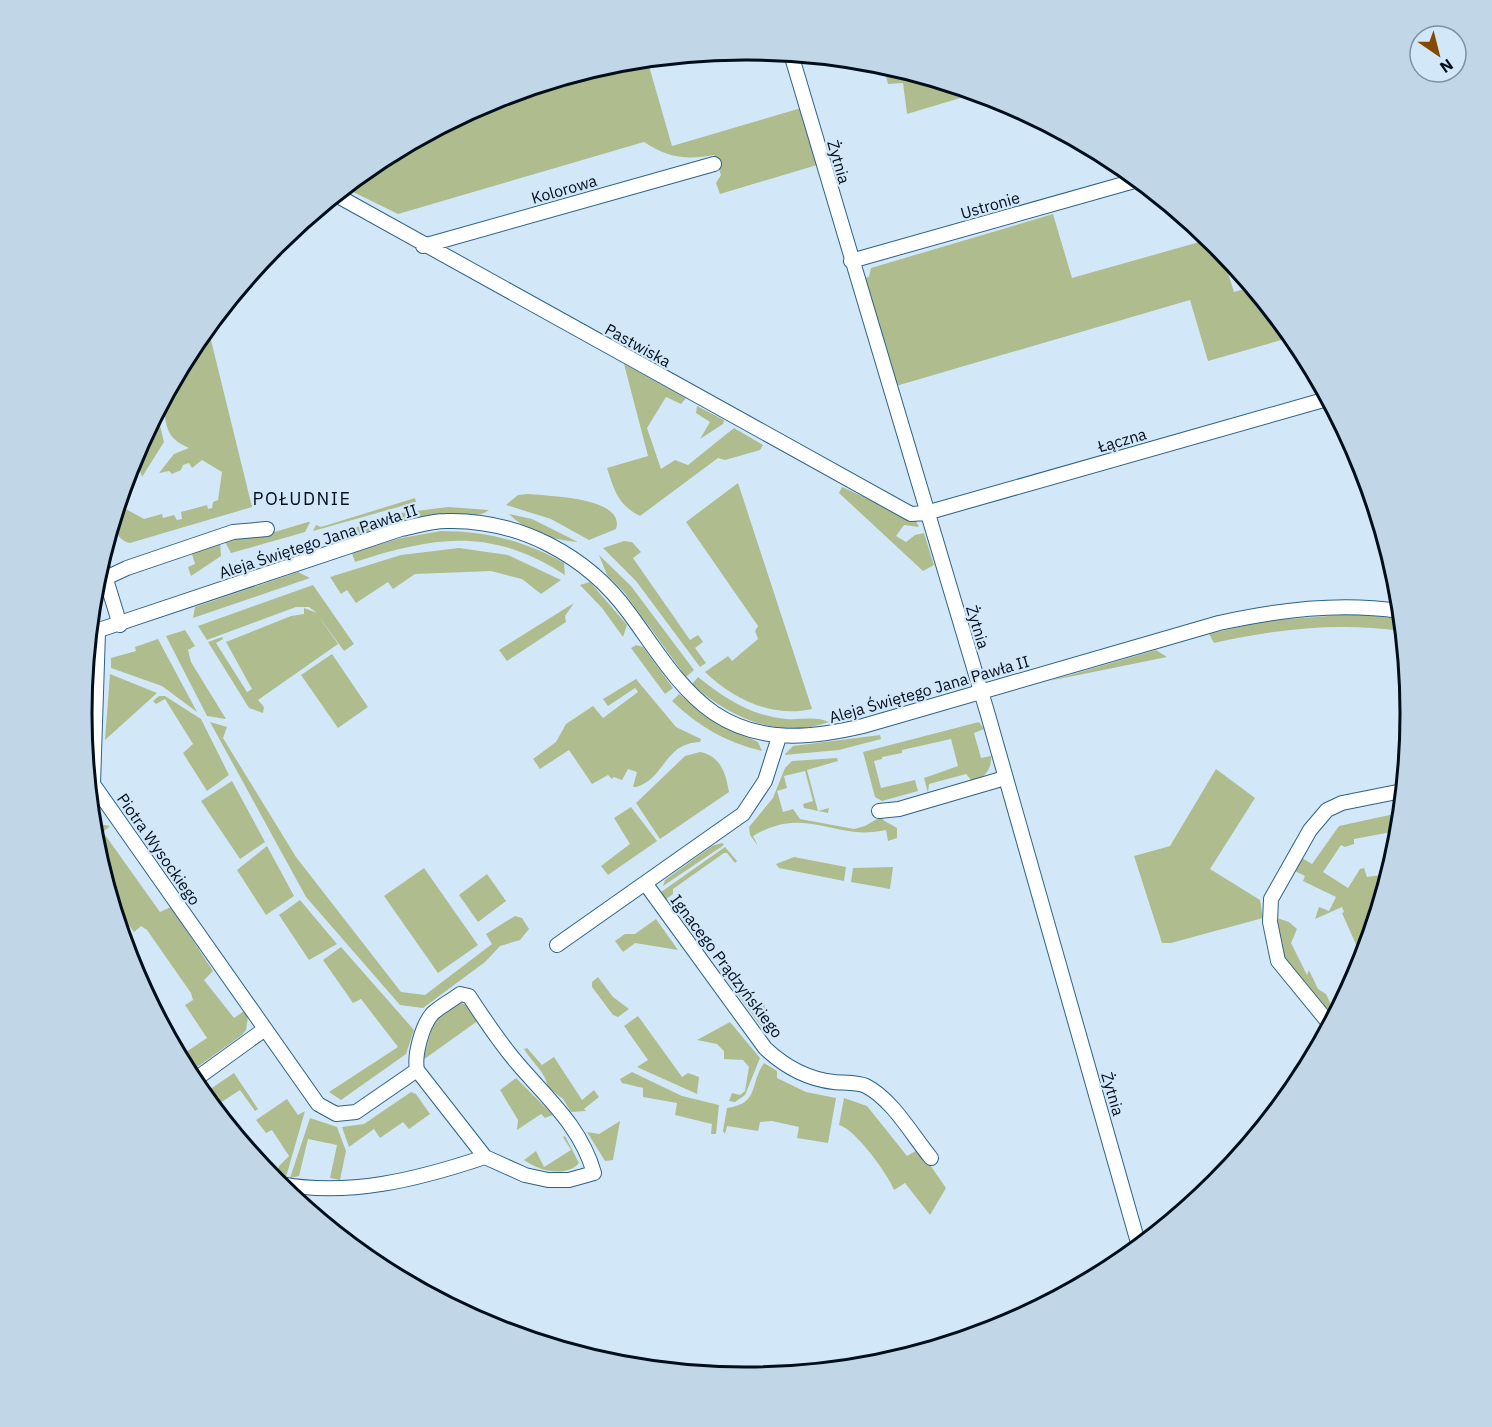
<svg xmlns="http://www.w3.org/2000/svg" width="1492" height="1427" font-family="'IBM Plex Sans',sans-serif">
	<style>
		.green { fill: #afbd8e }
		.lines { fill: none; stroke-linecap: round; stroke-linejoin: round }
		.minor-casing { stroke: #2c6288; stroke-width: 16 }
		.minor { stroke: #fff; stroke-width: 14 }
		.labels { text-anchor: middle; stroke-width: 4.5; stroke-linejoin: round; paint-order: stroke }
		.street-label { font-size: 16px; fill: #000e1c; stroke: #d2e8f9 }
		.neighbourhood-label { font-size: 18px; letter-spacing: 1.5px; fill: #000e1c; stroke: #d2e8f9 }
		.rim { fill: none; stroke: #000e1c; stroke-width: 3 }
	</style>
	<rect width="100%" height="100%" fill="#d2e8f9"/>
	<!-- green -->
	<path class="green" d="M647 59 672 146 801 108 817 165 720 194 716 183 721 175 714 155C686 160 668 158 644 142L398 214 345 188 377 161 492 100 617 62Z
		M883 64 977 93 907 114 903 83 888 84Z
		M1053 214 1072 278 1210 239 1221 251 1234 292 1251 287 1292 337 1208 361 1190 300 896 386 864 278 869 277 871 268Z
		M208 328 252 507 130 543C109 539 116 513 121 498L124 508 144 519 162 514 163 518 174 515 177 520 182 519 181 512 207 505 208 509 212 508 213 502 218 500 222 472 202 460 192 468 189 463 183 465 181 470 172 474 169 471 159 473 174 454 189 448C165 437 168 429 162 404L194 344Z
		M624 364 686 398 681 404 666 397 647 428 661 469 675 460 688 465 734 428 763 445 760 450 725 460 718 458 640 516C618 505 614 490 607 468L648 456Z
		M697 406 724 420 723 424 700 439 710 422 696 413Z
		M157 413 164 442 142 477 135 455Z
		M738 483 812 709C773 718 734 700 705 672L728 656 732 661 758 639 755 631 758 626 686 522Z
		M842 487 916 521 919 527 904 525 896 536 906 542 915 535 924 533 934 565 923 571 839 493Z
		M528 494C547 496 626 497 616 529L589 540 551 519 506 505 518 495Z
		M415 498 416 502 313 531 316 525 321 527Z
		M448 507 489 510C478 518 467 515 453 515 416 515 383 527 348 539L345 531 400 513Z
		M509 514 532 519 578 542C553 540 527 532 509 514Z
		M308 522H310L305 532 231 553 224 540 238 536 258 537Z
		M441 531C486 531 525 541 564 563L565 575C491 527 435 536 355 562L352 553 401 538Z
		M220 541 221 556 191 576 188 567 195 564 191 551Z
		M624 541 632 542 641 552 633 558 690 640 698 635 703 642 695 648 706 663 700 667 636 581 603 548Z
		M459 548 508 555 561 580 541 594 522 579 491 571 415 574 393 589 388 582 356 603 347 590 341 594 330 577 401 555Z
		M599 555 631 586 694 670 686 677 624 592 607 575Z
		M298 572 310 578 193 618 195 607Z
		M590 582 627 625 623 637 602 608 580 585Z
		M313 585 354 644 344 651 317 614 338 644 258 700 264 707 263 713 249 708 208 642 222 637 223 639 216 643 247 692 252 689 226 642 291 616 304 614V608L317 613 309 607H296L207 640 198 626Z
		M574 603 565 616 566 622 507 661 499 650Z
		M1355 614 1401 619 1402 631C1337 622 1277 629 1214 643L1209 634 1264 621Z
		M185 630 195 646 188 650 191 662 226 719 207 716 166 636Z
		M158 639 197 712 162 686 111 668V658L136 651 135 647Z
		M636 645 643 647 673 688 665 694 631 648Z
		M1156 650 1167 657 1049 681 1063 677Z
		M332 654 368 707 338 728 301 675Z
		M110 674 157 693 105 740Z
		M698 677C726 699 751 716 787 719 801 720 816 716 829 722 779 740 730 718 692 684Z
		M636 679 676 727 701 739 700 742C664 743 665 779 636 787H633L637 772 628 769 622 780 614 777 612 779 608 775 592 784 569 750 540 769 533 759 556 742 566 724 593 706 603 718 638 692 635 688 608 706 603 699Z
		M679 694 713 721 758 742 762 751C727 743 698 726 672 701Z
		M159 696H165L201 719 229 775 207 791 183 753 193 744 165 699 156 704 153 701Z
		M210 722 227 727 223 738 296 857 401 992 425 995 492 944 486 934 515 916 522 918 529 929 520 940 500 946 485 962 423 1008 400 1005 306 897Z
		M979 722 984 729 974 733 981 758 991 756C992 769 985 778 972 781L966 774 929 784 928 793 924 778 958 766 951 739 902 750V753L882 757V759L874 761 881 788 915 780 918 791 882 801 875 797 863 752Z
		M880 735 881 739 839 750 784 755 793 746Z
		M700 752C721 756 726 774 729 792L660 839 636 803 685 756Z
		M837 758 838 761 807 770 818 811 829 808 828 813 804 808 803 804 813 801 805 771 784 776 787 788 777 791 783 812 793 809 800 819 854 829 865 826 882 816 883 820 897 828V838L888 841 886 830C833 842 808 804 753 836L758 846 750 835 749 827 773 798 785 768 792 761Z
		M1216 769 1255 798 1210 869 1260 900 1263 918 1171 943H1162L1134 856 1170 846Z
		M232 781 265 842 240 859 201 801Z
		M631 807 657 841 608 875 601 866 630 844 614 818Z
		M1394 814 1397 831 1354 839V844L1345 847 1341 845 1323 872 1348 888 1360 869 1364 868 1367 877 1388 874 1362 958 1342 913 1344 912 1342 907 1315 919 1319 907 1329 911 1336 897 1303 881 1305 876 1295 871 1302 858 1312 864 1339 826Z
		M93 823 110 826 103 832 160 912 171 907 213 971 204 980 234 1018 244 1011 248 1017 246 1030 242 1035 193 1070 187 1069 180 1056 207 1038 185 1005 193 1000 191 993 147 930 141 926 134 932 113 904 95 843Z
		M722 843 724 845 663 886 665 880 712 846Z
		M267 846 294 896 266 915 237 870Z
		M725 847 737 861 735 863 727 853H724L673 889V894L665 900 661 892Z
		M794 857 846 867 844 881 779 868 776 864Z
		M893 867 890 889 851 882 853 868Z
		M424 868 478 945 438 973 384 896Z
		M487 874 506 901 478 922 459 895Z
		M300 900 337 944 309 960 279 915Z
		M1277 918 1289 922 1297 929 1291 943 1307 975 1309 970 1318 989 1326 994 1333 1009H1327L1282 954Z
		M656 919 678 950 635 943 623 952 615 941 625 934H635Z
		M341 947 414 1030 406 1054 341 1100 329 1092 398 1047 361 999 353 1003 323 960Z
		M725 965 756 1007 764 1003 768 1028 764 1030 719 969Z
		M598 977 613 997 629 1009 618 1017 613 1015 592 987V982Z
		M457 1002 468 1005 479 1020 423 1060 434 1020Z
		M638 1016 682 1077 688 1073 699 1077 697 1094 637 1067 648 1060 624 1026Z
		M730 1022 760 1058 745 1095 735 1102 729 1101 732 1093 740 1095 745 1091 749 1067 743 1060 724 1059V1051L717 1044 697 1040Z
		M527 1048 542 1065 554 1057 582 1100 594 1090 599 1097 584 1109 586 1111 571 1112 563 1099 548 1087C545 1071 533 1064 524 1049Z
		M764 1063 777 1071V1078L806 1092 836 1098 828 1143 797 1138 799 1127 772 1121 760 1122 758 1131 727 1126 725 1134 723 1131 727 1108C760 1103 749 1085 764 1063Z
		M632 1072 682 1096 719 1105 716 1134H711L712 1124 675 1115 677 1103 643 1097V1088L622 1083 620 1079Z
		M234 1073 258 1109 255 1111 240 1090 214 1107 203 1094Z
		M516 1078 553 1115 545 1118 541 1114 517 1130 518 1120 500 1090Z
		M411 1092 416 1094 430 1114 409 1129 403 1122 380 1138 374 1129 349 1147 342 1127 364 1124Z
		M844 1098 867 1106 907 1156 919 1149 946 1188 930 1215 905 1183 894 1190C888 1174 855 1129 839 1125Z
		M287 1099 298 1115 305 1111 286 1177 276 1175 279 1166 289 1156 272 1130 266 1133 256 1120Z
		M310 1118 337 1127 346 1151 340 1180 330 1178 337 1145 308 1139 299 1176 290 1178Z
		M620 1121 613 1160 605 1161 587 1132 599 1134Z
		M565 1136 579 1163C566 1178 539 1171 524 1160L536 1151 544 1167 571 1150 563 1137Z"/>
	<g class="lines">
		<defs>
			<path id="minor" d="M791 54 988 715 1139 1246
				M336 195 911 514 926 513 1327 399
				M423 246 714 164
				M851 261 1138 180
				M101 563 120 625
				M95 583 127 568 233 532 267 529
				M98 632 93 784 318 1104 336 1114 356 1112 417 1070 485 1157 525 1175 548 1180H569L594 1173C581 1127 548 1099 518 1064 500 1043 484 1019 469 996L460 994C451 1001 439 1007 432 1014 422 1026 414 1055 417 1070
				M90 633 401 529C416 526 431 521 446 521 518 519 587 555 629 613 655 648 678 688 714 713 760 744 812 738 863 726L1219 623C1279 610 1338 602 1400 611
				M879 811 899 809 1005 778
				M645 883 765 1048C784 1066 807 1079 834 1082 843 1083 858 1082 866 1086 893 1100 912 1135 931 1158
				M557 945 743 814 765 781 779 737
				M1328 1022 1278 961 1270 922 1271 899 1310 830 1327 810 1342 803 1402 791
				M193 1081 265 1029
				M276 1183C347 1198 419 1179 485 1157"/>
		</defs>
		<!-- minor casing -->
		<use href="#minor" class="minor-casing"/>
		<!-- minor -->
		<use href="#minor" class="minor"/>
	</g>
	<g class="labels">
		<!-- street labels -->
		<g class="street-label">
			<text transform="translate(839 162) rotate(74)" y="6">Żytnia</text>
			<text transform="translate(564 189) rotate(-16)" y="6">Kolorowa</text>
			<text transform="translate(990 205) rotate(-16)" y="6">Ustronie</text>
			<text transform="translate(638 345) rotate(29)" y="6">Pastwiska</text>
			<text transform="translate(1122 440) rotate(-16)" y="6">Łączna</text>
			<text transform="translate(318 541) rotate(-18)" y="6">Aleja Świętego Jana Pawła II</text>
			<text transform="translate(978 627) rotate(73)" y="6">Żytnia</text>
			<text transform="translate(929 689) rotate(-16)" y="6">Aleja Świętego Jana Pawła II</text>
			<text transform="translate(159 849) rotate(55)" y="6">Piotra Wysockiego</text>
			<text transform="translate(727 966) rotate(53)" y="6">Ignacego Prądzyńskiego</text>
			<text transform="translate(1113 1094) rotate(74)" y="6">Żytnia</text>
		</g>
		<!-- neighbourhood labels -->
		<g class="neighbourhood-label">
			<text x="302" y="505">POŁUDNIE</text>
		</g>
	</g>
	<!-- crop -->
	<path d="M0 0H1492V1427H0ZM745 60H747A653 653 0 0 1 1400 713V714A653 653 0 0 1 747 1367H745A653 653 0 0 1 92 714V713A653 653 0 0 1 745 60Z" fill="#c1d7e7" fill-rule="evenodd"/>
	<path class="rim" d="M745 60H747A653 653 0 0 1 1400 713V714A653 653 0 0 1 747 1367H745A653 653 0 0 1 92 714V713A653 653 0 0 1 745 60Z"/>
	<!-- north arrow -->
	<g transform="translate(1438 54) rotate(145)"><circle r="28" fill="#d2e8f9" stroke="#7e91a1" stroke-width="1.5"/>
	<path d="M0-4.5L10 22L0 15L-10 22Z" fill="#854a01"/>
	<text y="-9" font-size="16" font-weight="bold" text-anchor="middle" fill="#000e1c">N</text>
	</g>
</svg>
